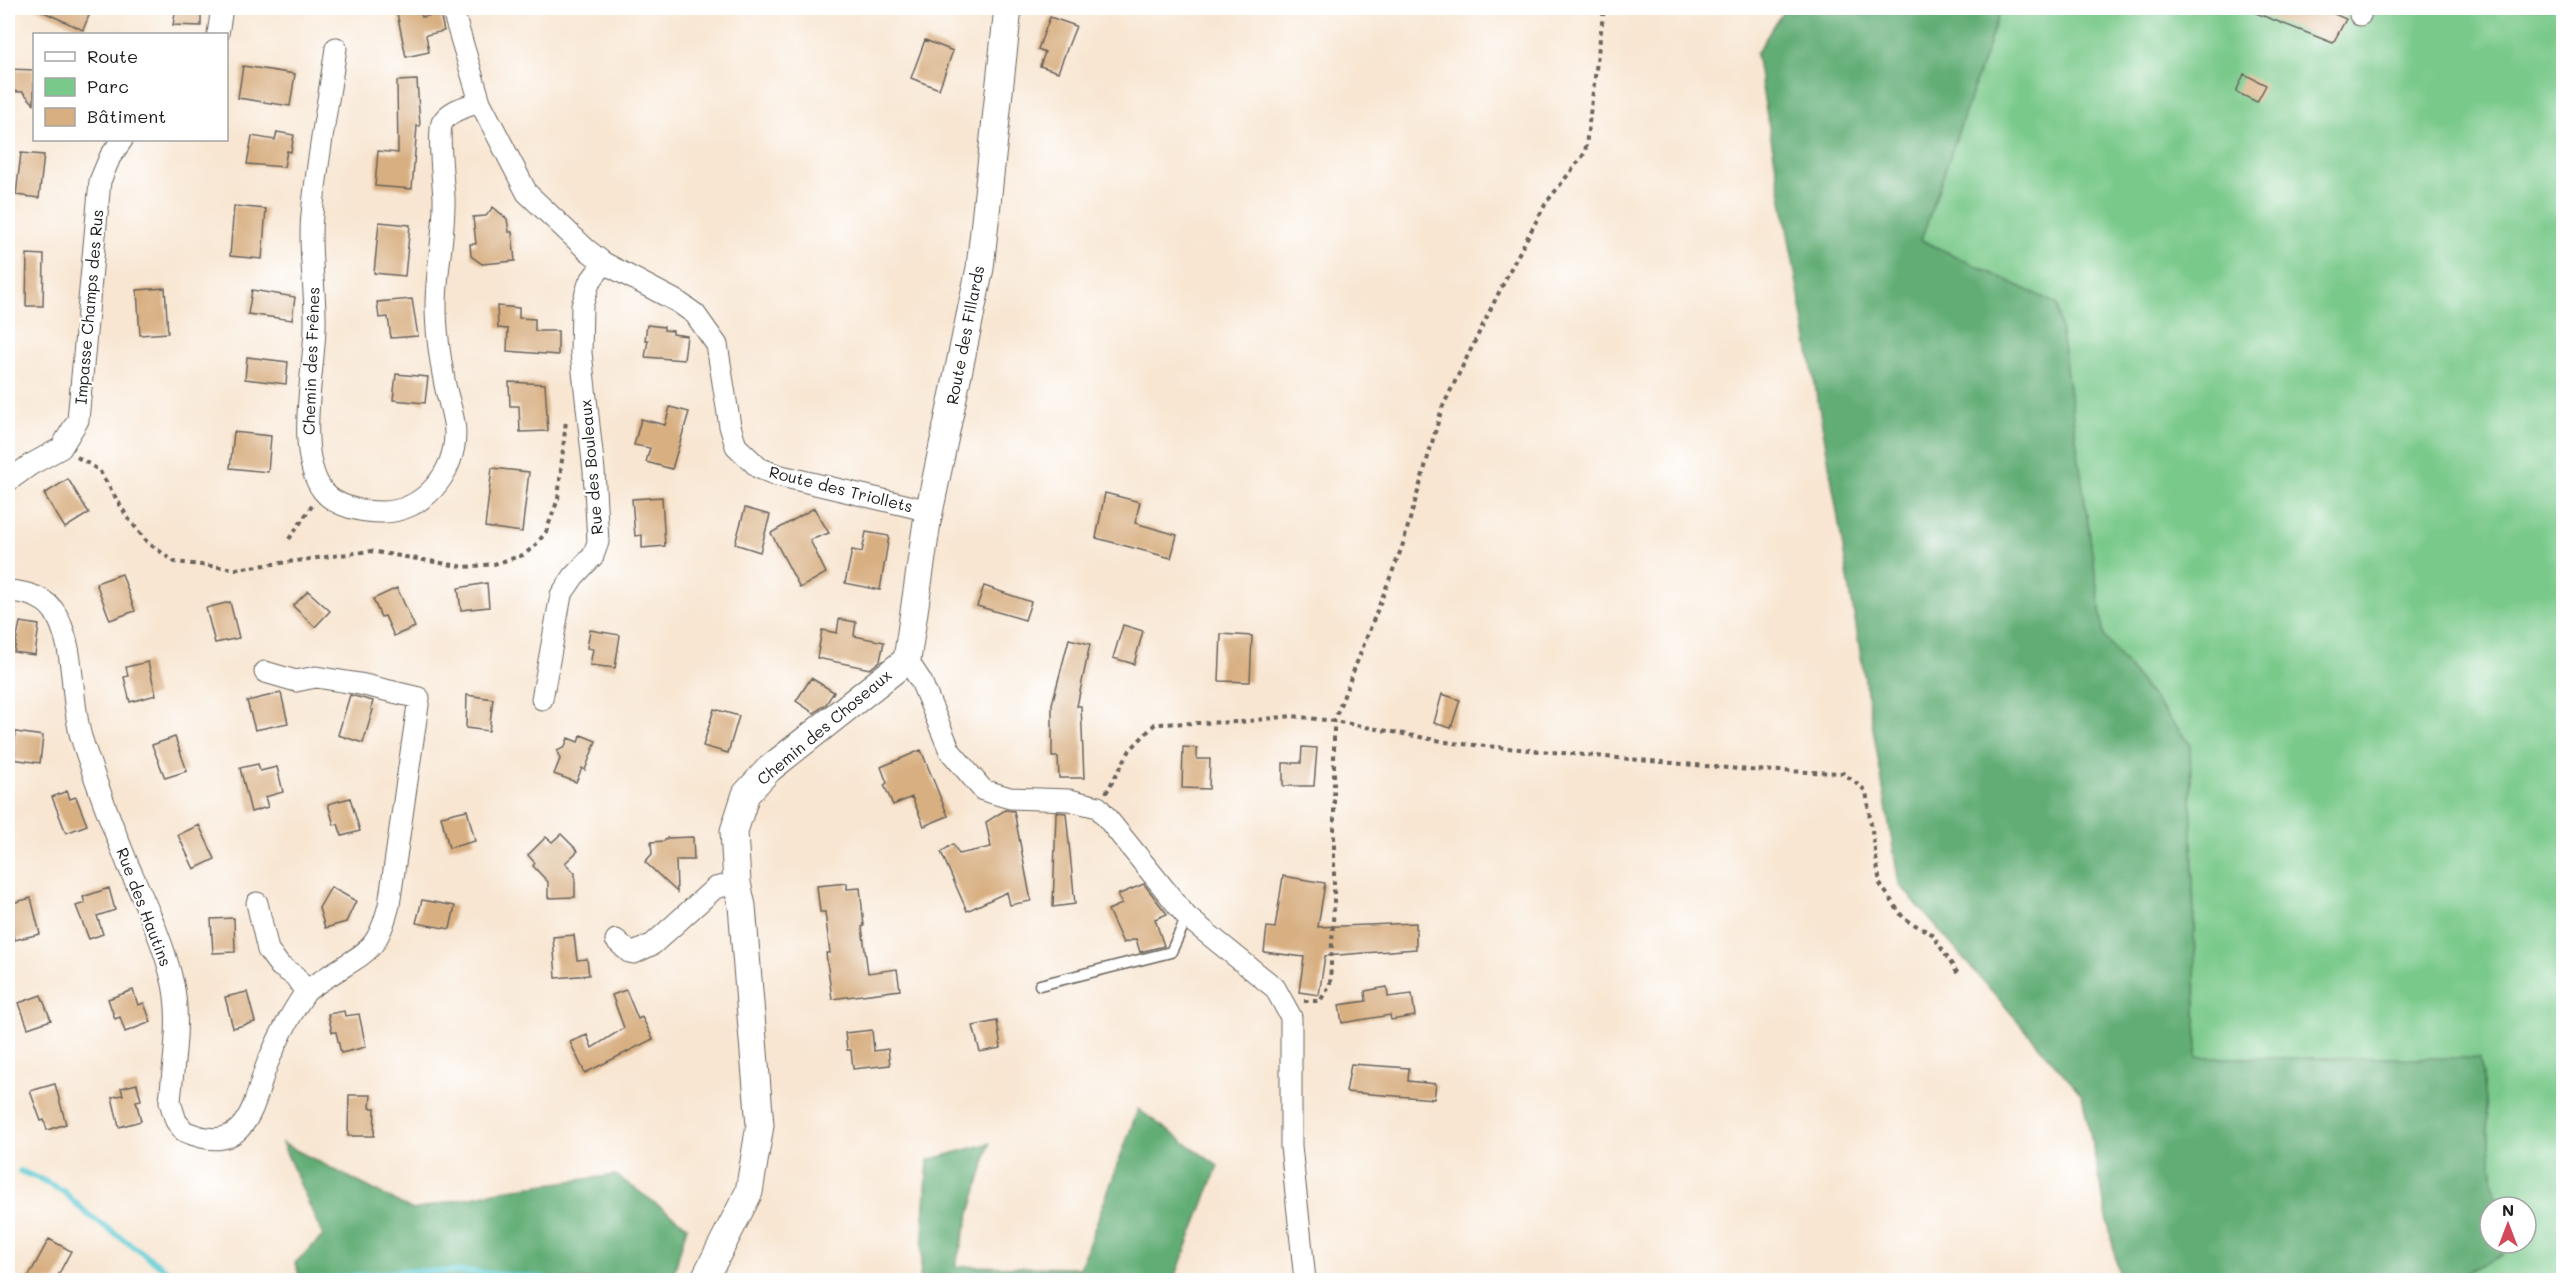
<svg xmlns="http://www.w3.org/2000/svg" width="2571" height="1288" font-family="Mali,sans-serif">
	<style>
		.green { fill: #79c98a; stroke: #4a7253; stroke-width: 1.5 }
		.forest { fill: #62ad76; stroke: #3f6449; stroke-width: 1.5 }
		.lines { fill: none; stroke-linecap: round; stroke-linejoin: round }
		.stream { stroke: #5ecad4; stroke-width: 6 }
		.building { fill: #d8af81 }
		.service-casing { stroke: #69635c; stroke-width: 13 }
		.minor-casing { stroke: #69635c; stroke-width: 23 }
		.tertiary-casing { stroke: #69635c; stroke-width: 29 }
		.path { stroke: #69635c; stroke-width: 4; stroke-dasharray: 4.5 4.5; stroke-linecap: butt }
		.service { stroke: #fff; stroke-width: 10 }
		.minor { stroke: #fff; stroke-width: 21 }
		.tertiary { stroke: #fff; stroke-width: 27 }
		.labels { text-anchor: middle; stroke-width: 4.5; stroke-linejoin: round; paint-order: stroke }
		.street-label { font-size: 16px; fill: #1c1c1c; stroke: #fff }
	</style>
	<rect width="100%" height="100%" fill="#fff"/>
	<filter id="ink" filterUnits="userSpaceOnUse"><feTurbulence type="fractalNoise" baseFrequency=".0167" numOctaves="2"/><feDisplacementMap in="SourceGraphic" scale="12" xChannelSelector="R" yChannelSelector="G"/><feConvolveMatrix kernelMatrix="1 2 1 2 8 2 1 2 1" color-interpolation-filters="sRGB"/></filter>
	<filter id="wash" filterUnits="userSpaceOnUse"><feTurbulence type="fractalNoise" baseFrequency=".008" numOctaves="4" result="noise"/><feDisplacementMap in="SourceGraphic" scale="24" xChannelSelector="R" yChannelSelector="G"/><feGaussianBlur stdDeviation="1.35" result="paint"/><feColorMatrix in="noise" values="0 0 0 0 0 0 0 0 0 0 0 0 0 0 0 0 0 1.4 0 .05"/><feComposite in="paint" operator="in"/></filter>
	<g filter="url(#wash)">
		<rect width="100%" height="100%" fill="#f8e6d2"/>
		<!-- green -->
		<path class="green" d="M2001 8H2563V1280H2452L2502 1255 2500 1243H2526V1207H2497L2480 1059 2197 1058 2190 744 2104 637 2057 304 1921 240Z"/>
		<!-- forest -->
		<path class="forest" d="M1785 8H2001L1921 240 2057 304 2104 637 2190 744 2197 1058H2480L2497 1207H2490V1243H2500L2502 1255 2452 1280H2120L2082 1095 1899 884 1828 458 1756 54Z
			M1138 1109 1218 1166 1174 1280H920L928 1160 990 1143 955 1266 1080 1268Z
			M282 1143 413 1210 509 1189 616 1175 687 1226 672 1280H301L295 1263 323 1236Z"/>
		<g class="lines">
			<!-- stream -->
			<path class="stream" d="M20 1171 40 1179 63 1191 86 1213 181 1280
				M317 1280 406 1271 472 1272 543 1278 547 1280"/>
		</g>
		<g id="blocks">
			<!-- building -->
			<path class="building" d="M35 8H92L83 30Z
				M176 8H201V26L173 25Z
				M396 8H420L422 17 440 13 444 31 426 35 429 52 406 57Z
				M2243 8H2320L2346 19 2333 43Z
				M1050 17 1076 26 1058 72 1040 66 1045 52 1038 49Z
				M925 40 953 51 939 89 911 78Z
				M243 66 295 74 290 106 238 98Z
				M8 69 34 70V104L23 92 8 91Z
				M2244 74 2266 85 2257 102 2236 92Z
				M417 80 420 126H417L412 189 375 186 378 151 398 153 397 81Z
				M277 132 294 135 291 152 287 151 284 167 247 164 252 136 275 140Z
				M21 153 44 155 39 198 16 195Z
				M234 206 266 209 262 259 230 256Z
				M493 207 507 219 509 232H512L515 261 482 264 471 256 470 244H476L473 217 486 216Z
				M379 222 410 225 405 276 374 273Z
				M27 254 44 255 43 306H26Z
				M165 288 168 333 140 335 137 290Z
				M252 290 295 297 292 320 248 314Z
				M412 299 418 336 391 338 388 317 379 318 377 302Z
				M497 306 519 308V318L535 319V331H558V355L507 351 508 329 498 328Z
				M647 325 664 327V330L673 331V334L687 336 684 360 645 357 648 340H645Z
				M247 357 288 362 286 384 245 379Z
				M396 374 428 377 425 403 393 400Z
				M509 382 545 384 548 431 520 432 519 406H510Z
				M670 407 689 412 672 469 646 462 650 448 634 445 641 419 665 425Z
				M234 432 271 436 268 472 230 468Z
				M492 468 529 472 522 532 485 527Z
				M68 479 89 513 65 528 44 494Z
				M1105 493 1140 502 1135 523 1177 535 1171 558 1096 538Z
				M662 497 665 546 642 548V535L635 536 632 499Z
				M745 508 770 515 760 552 735 544Z
				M814 508 829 533 810 540 826 573 800 588 771 533Z
				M866 532 889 536 880 590 845 583 852 550 862 552Z
				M122 574 135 611 110 620 96 583Z
				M487 583 489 607 461 610 458 588Z
				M984 586 1031 602 1025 620 977 606Z
				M397 588 415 627 394 636 385 616 381 617 373 599Z
				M308 591 330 611 315 627 293 606Z
				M230 602 239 638 215 643 206 608Z
				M839 619 856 622 854 636 884 642 880 661 870 669 817 658 822 630 837 633Z
				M20 622 39 625 35 655 14 652Z
				M1123 625 1143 631 1134 664 1113 658Z
				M590 630 620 635 615 668 590 665 593 649 587 648Z
				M1221 634 1252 636 1250 682 1219 681Z
				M1069 639 1090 644 1077 706H1081L1084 778H1059L1058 757H1052V704Z
				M148 662 156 695 130 702 124 677 128 676 126 667Z
				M811 678 834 692 826 704 814 713 796 701Z
				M281 693 288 723 255 730 247 701Z
				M1442 694 1460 700 1451 728 1434 723Z
				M350 695 373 701 371 709 373 710 363 743 338 735Z
				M467 695 493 699 489 731 466 728Z
				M714 709 739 716 728 753 703 746Z
				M16 732 43 736 40 763 12 759Z
				M581 735 596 741 585 770 582 768 576 782 554 774 560 759 557 751 565 747 568 738 578 742Z
				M175 737 187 771 165 778 152 745Z
				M1183 747 1197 748V759H1210L1209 789 1182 788Z
				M1302 747 1317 748 1314 786H1283V763H1301Z
				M921 750 948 816 924 826 912 797 893 805 884 785 887 783 881 767Z
				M258 764 260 771 277 767 283 792 265 797 268 807 251 812 240 768Z
				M67 791 70 799 76 797 87 825 66 833 52 797Z
				M350 798 360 831 342 836 338 824 334 825 328 804Z
				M467 810 475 841 449 848 441 816Z
				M1005 810 1014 811 1031 901 1010 905 1007 892 967 911 941 852 953 844 959 854 991 847 986 822Z
				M1056 812 1066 813 1075 904 1053 907Z
				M199 825 215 859 194 869 178 835Z
				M561 834 578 851 565 863 575 873V897L548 898V882L533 866 535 863 528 855 546 837 552 842Z
				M693 837 694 860H676L677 892 645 862 652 854 651 842 664 841 667 838Z
				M1283 876 1325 883 1318 927 1416 923V949L1325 956 1319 995 1299 992 1304 957 1264 952 1267 927 1275 928Z
				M847 883V889L860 888 864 926 862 927 868 973 897 969 900 990 832 999 826 953H830L825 912H820L817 886Z
				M1144 884 1167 914 1155 919 1164 946 1140 952 1136 939 1123 943 1108 910 1122 904 1117 895Z
				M331 887 356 901 346 922 325 928 319 908Z
				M109 888 115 910 97 916 103 934 89 939 76 906 85 903 83 897Z
				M31 898 40 934 14 940 8 915V904Z
				M422 900 455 906 450 929 416 923Z
				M234 918 235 952 213 953 211 919Z
				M574 935 577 960 587 959 589 975 556 978 553 937Z
				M1387 987 1388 997 1412 994 1415 1016 1391 1020 1390 1015 1342 1023 1339 1005 1366 1001 1365 991Z
				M133 990 138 1005 144 1003 151 1022 125 1032 120 1017 115 1019 108 999Z
				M626 990 638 1019 642 1017 653 1039 585 1073 570 1042 587 1035 592 1048 624 1028 612 995Z
				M247 992 255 1022 233 1028 225 997Z
				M41 995 51 1020 28 1028 19 1003Z
				M344 1011 345 1016 359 1014 366 1047 341 1053 336 1032H332L328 1014Z
				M997 1021 1001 1048 980 1052 973 1026Z
				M872 1030 874 1051 888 1049 890 1065 853 1069 851 1050H847L845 1033Z
				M1351 1064 1409 1068 1408 1081 1436 1084 1434 1099 1346 1092Z
				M55 1084 66 1124 47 1130 44 1120 41 1121 30 1091Z
				M137 1084 141 1100 136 1101 141 1121 119 1127 112 1097 123 1095 121 1088Z
				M349 1095H371L370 1108H375L374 1136H348Z
				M49 1239 71 1251 55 1281H26Z"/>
		</g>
	</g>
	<g filter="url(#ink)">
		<use href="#blocks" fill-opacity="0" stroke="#69635c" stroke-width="1.5"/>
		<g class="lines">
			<defs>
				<path id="service" d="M1040 985 1171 952 1187 917"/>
				<path id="minor" d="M452 8 480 102 527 193 586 249 604 263 678 302 695 314 717 345 730 426 736 446 759 468 777 475 930 511
					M2360 15 2362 8
					M218 34 222 8
					M336 48C328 104 317 160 312 215 308 251 316 289 315 325 315 369 294 453 323 491 336 507 362 512 382 512 423 512 455 474 455 433 455 418 448 400 445 385 440 359 436 332 436 306 436 270 445 233 444 197 443 184 438 131 442 123 450 109 467 107 480 102
					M8 481 30 465 61 448 78 420 100 181 110 157 122 140
					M8 591C27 592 48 598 57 616 76 652 70 698 81 737 95 780 111 823 128 865 145 903 164 943 173 984 181 1023 173 1063 170 1102L176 1121 184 1131C202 1139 224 1144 239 1129 256 1112 259 1083 268 1062 277 1041 292 1012 305 993 310 987 320 982 327 977 365 952 377 953 389 905L419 698 360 684 316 677 296 681 265 672
					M907 660 921 681 950 751 983 790 1010 798 1069 800 1098 807 1187 917 1275 988 1291 1017V1146L1305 1280
					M542 699 561 595 574 576 593 556 598 542 594 471 581 353 582 306 589 283 604 263
					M257 903 268 950 280 966 295 976 306 992
					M616 940 629 952 634 953 653 944 715 888 737 883"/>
				<path id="tertiary" d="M704 1280 749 1192 760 1125 742 906 737 883 734 831 746 794 769 769 907 660 927 522 980 268 1008 8"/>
			</defs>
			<!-- service casing -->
			<use href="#service" class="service-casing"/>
			<!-- minor casing -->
			<use href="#minor" class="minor-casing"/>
			<!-- tertiary casing -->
			<use href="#tertiary" class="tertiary-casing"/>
			<!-- path -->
			<path class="path" d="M77 457 99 470 128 518 147 542 175 562 236 569 370 551 465 567 494 564 523 555 534 547 546 532 558 499 566 420
				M289 539 312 506
				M1106 793 1130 750 1155 724 1240 722 1292 716 1334 721 1452 743 1750 770 1843 773 1866 791 1880 884 1904 919 1932 934 1958 974
				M1304 1001H1320L1330 985 1334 901V721L1402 547 1442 408 1510 270 1546 203 1585 153 1604 8"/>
			<!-- service -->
			<use href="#service" class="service"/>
			<!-- minor -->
			<use href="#minor" class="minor"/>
			<!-- tertiary -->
			<use href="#tertiary" class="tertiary"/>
		</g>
	</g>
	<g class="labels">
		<!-- street labels -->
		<g class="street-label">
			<text transform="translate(89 307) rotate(-85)" y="6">Impasse Champs des Rus</text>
			<text transform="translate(965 335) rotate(-79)" y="6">Route des Fillards</text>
			<text transform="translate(311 361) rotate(-88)" y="6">Chemin des Frênes</text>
			<text transform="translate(591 467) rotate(-95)" y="6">Rue des Bouleaux</text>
			<text transform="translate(841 489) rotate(14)" y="6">Route des Triollets</text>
			<text transform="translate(824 727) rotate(-40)" y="6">Chemin des Choseaux</text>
			<text transform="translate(144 907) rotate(69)" y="6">Rue des Hautins</text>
		</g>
	</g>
	<!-- margin -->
	<rect width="2571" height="1288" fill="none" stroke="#fff" stroke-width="30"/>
	<!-- legend -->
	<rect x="33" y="33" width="195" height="108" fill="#ffffff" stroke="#a4a4a4" stroke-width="1.5"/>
	<rect x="45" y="52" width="30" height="9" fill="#ffffff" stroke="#a4a4a4" stroke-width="1.5"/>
	<text x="87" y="63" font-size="18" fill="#1c1c1c">Route</text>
	<rect x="45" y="78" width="30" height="18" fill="#79c98a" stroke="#a4a4a4" stroke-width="1.5"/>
	<text x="87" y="93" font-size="18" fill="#1c1c1c">Parc</text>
	<rect x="45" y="108" width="30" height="18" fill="#d8af81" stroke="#a4a4a4" stroke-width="1.5"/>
	<text x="87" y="123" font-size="18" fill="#1c1c1c">Bâtiment</text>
	<!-- north arrow -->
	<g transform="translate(2508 1225)"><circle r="28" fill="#ffffff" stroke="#a4a4a4" stroke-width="1.5"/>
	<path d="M0-4.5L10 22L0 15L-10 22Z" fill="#d1495b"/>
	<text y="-9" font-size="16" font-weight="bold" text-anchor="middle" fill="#1c1c1c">N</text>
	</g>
</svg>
